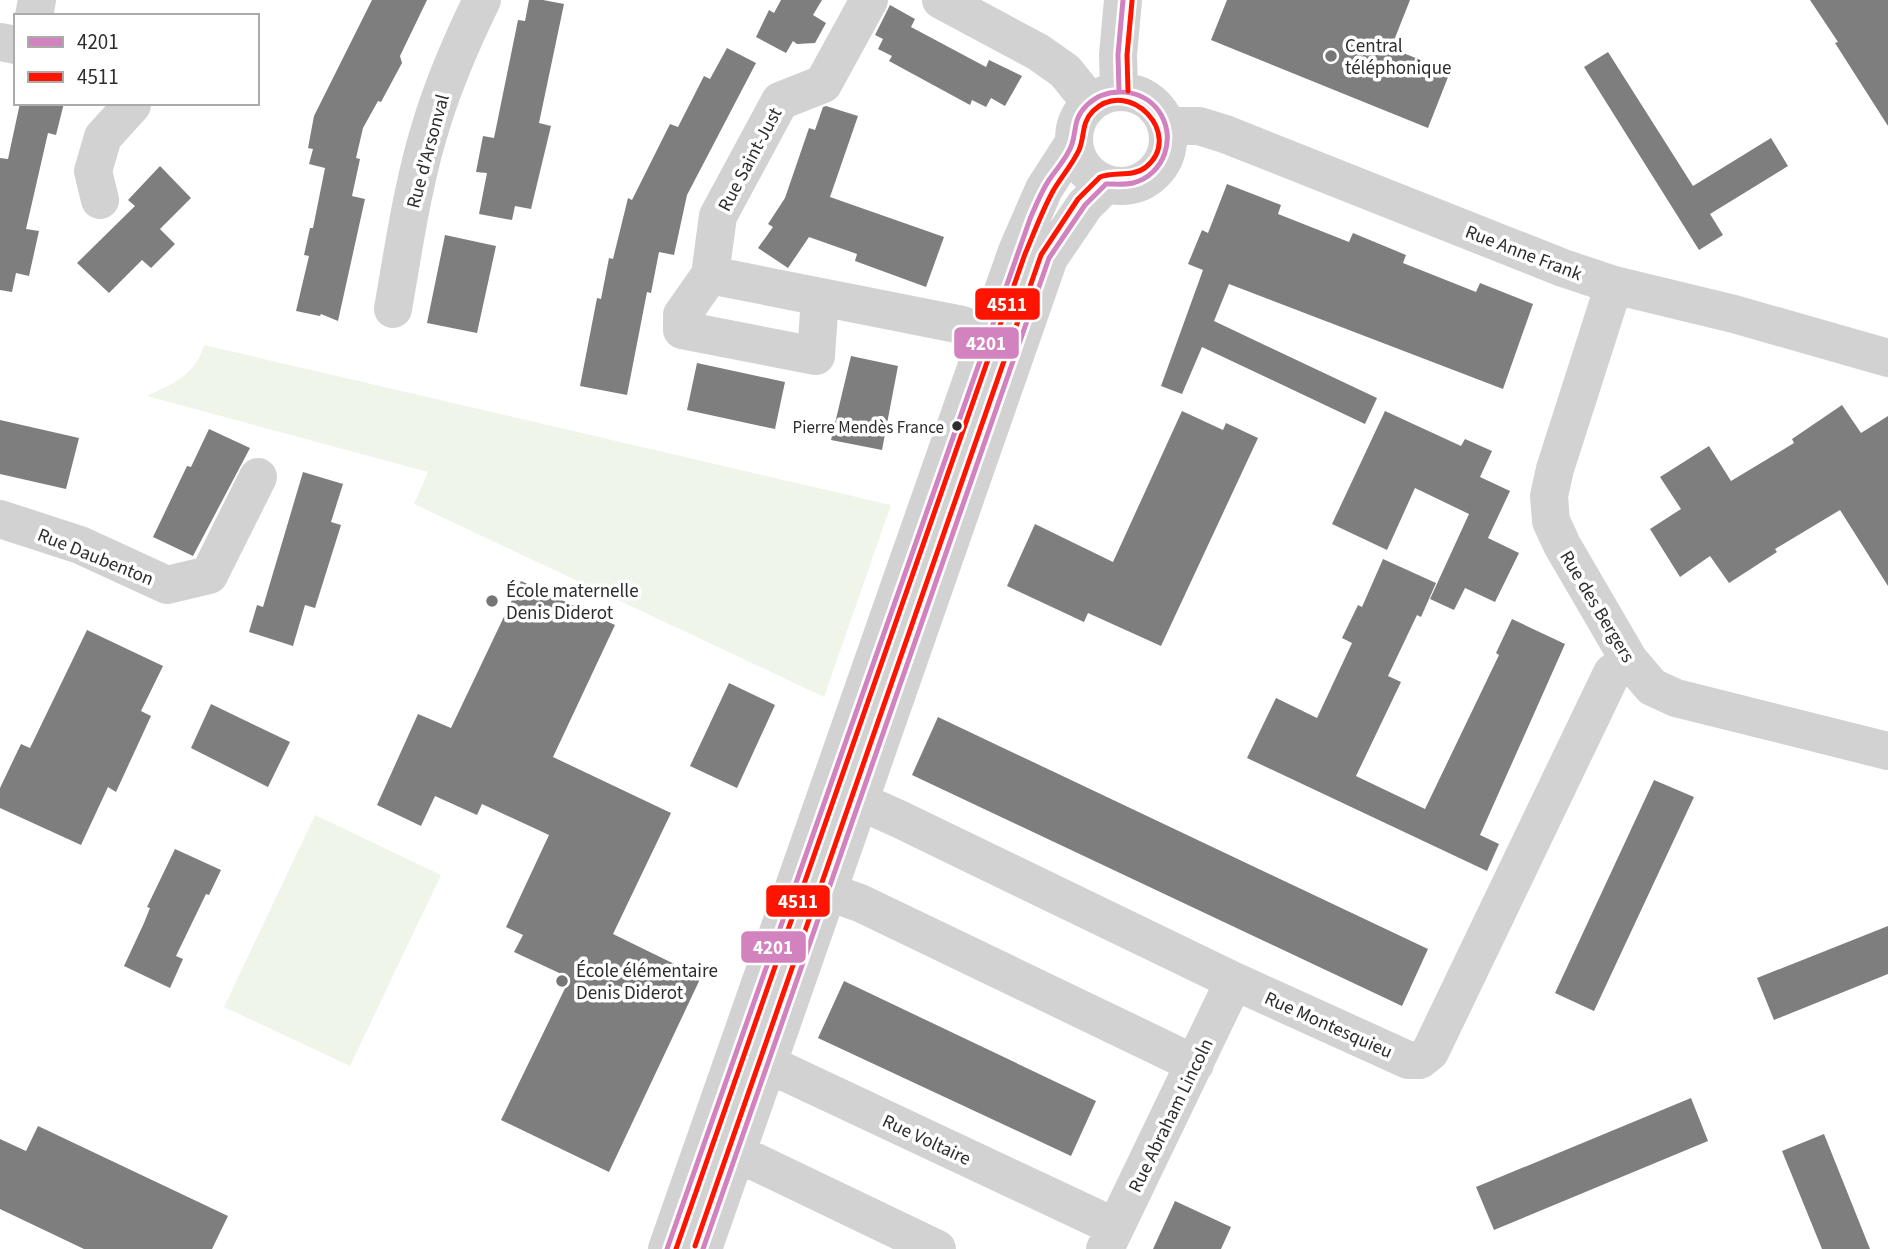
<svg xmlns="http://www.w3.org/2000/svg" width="1888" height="1249" font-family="'Source Sans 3',sans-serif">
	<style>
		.green { fill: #f0f5ea }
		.building { fill: #7e7e7e }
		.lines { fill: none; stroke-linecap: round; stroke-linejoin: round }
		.minor { stroke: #d2d2d2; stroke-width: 38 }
		.bus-1-casing { stroke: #fff; stroke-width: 10 }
		.bus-2-casing { stroke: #fff; stroke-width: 10 }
		.bus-1 { stroke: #d282be; stroke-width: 5 }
		.bus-2 { stroke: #ff1400; stroke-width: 5 }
		.poi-dot { fill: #767676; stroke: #fff; stroke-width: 2.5 }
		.bus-dot { fill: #2d2d2d; stroke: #fff; stroke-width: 2.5 }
		.labels { text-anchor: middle; stroke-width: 7; stroke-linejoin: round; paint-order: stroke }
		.bus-label { font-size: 17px; fill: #2d2d2d; stroke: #fff; text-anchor: end }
		.poi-label { font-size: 19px; fill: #2d2d2d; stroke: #fff; text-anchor: start }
		.street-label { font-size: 19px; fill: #2d2d2d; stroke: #fff }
		.line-badge { stroke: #fff; stroke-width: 2.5 }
		.badge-label { font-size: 19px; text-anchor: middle; font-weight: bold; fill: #fff }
	</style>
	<rect width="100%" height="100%" fill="#fff"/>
	<!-- green -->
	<path class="green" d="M204 345 891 505 824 697 414 504 428 472 147 396C172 384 197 374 204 345Z
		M315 815 441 875 350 1066 224 1007Z"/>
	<!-- building -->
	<path class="building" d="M372 0H427L400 56 402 63 381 102 378 101 363 128 356 158 360 159 352 196 365 199 338 321 321 314 320 316 296 311 309 256 304 255 310 228H313L325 168 309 164 313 149 308 148 314 116Z
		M529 0H543L564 4 539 123 551 126 531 209 515 206 512 220 479 214 487 173 476 172 483 136 494 138 518 20 525 21Z
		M781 0H822L813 15 826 23 815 43 797 44 793 41 786 53 756 37 769 10 774 13Z
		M1227 0H1410L1391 48 1450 72 1428 128 1211 40Z
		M1810 0H1888V126L1835 43 1838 42Z
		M890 5 915 19 911 27 986 67 989 60 1022 76 1005 106 991 98 986 107 972 100 970 105 889 61 892 56 878 49 883 39 875 35Z
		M727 48 756 63 687 195 674 255 659 252 651 293 647 292 627 395 580 386 597 298 601 299 609 258 613 259 628 198 632 200 670 124 678 127 704 76 710 79Z
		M1608 52 1693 186 1771 138 1788 166 1710 214 1723 235 1699 250 1584 67Z
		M20 103H64L56 135 48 133 26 229 39 231 29 276 16 273 12 292 0 290V158L8 159Z
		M826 106 858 116 830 197 944 237 926 287 855 261 857 254 809 237 788 268 758 248 773 227 768 224 785 198 809 128 815 130 823 107Z
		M160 166 191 198 160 229 175 244 151 268 142 260 109 293 77 263 135 206 128 200Z
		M1227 184 1281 205 1278 214 1349 242 1353 233 1406 255 1403 263 1476 292 1480 283 1533 304 1503 389 1229 284 1214 321 1377 398 1365 424 1202 347 1182 394 1161 386 1203 270 1188 264 1202 230 1208 233Z
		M445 235 496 246 477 333 427 323Z
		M851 356 898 366 882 450 831 440Z
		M697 363 785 382 775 429 687 410Z
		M1842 405 1861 433 1888 416V586L1840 510 1775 549 1777 552 1729 583 1710 556 1680 577 1650 529 1681 509 1660 477 1709 446 1731 481 1794 443 1792 439Z
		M1182 411 1223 430 1226 423 1258 438 1161 646 1088 613 1084 622 1007 586 1035 524 1113 562Z
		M1385 411 1461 446 1465 439 1492 451 1480 477 1510 491 1488 538 1519 553 1495 602 1465 588 1454 610 1430 599 1469 514 1415 488 1387 550 1332 524Z
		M0 420 79 438 66 489 0 474Z
		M209 429 250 448 193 556 153 537 187 466 191 467Z
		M303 472 343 484 331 522 341 525 315 608 305 605 293 646 249 632 257 605 263 607Z
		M1383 559 1436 583 1421 617 1417 615 1388 676 1401 682 1356 776 1425 809 1499 655 1496 653 1512 619 1565 644 1480 835 1499 844 1487 871 1247 758 1276 698 1317 718 1352 643 1342 638 1358 605 1362 607Z
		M521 581 615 625 553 757 671 813 613 934 701 977 609 1172 501 1120 570 978 514 952 523 935 506 927 549 835 482 804 477 815 435 796 421 826 377 805 418 714 451 728Z
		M87 630 163 666 141 711 151 716 116 792 108 787 81 845 0 808V788L21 744 30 748Z
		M729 683 775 705 737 788 690 766Z
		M211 704 290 742 268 787 191 748Z
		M938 717 1428 949 1402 1006 912 775Z
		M1654 780 1694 797 1594 1011 1555 993Z
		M175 849 221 870 209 895 206 894 176 956 183 959 170 988 124 966 144 923 150 908 147 907Z
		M1888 926V974L1774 1020 1757 978Z
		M844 981 1096 1101 1071 1156 818 1038Z
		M1691 1098 1708 1141 1494 1230 1476 1187Z
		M38 1126 228 1216 212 1249H84L0 1209V1139L26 1151Z
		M1824 1134 1870 1249H1822L1782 1151Z
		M1175 1201 1231 1227 1221 1249H1153Z"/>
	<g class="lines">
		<!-- minor -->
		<path class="minor" d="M869 0 823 84 780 101 718 216 710 275 962 325 1011 344
			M941 0 1038 52 1065 71 1090 102
			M34 16 37 0
			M0 42 16 45
			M1119 91 1118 55 1123 0
			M1074 139a47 47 0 1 1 94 0a47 47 0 1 1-94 0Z
			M1167 126H1199L1225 134 1563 268 1614 285 1734 314 1888 358
			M100 200 93 171 103 137 132 105 131 103
			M710 275 682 315V330L816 356 820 297
			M1614 285 1555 469 1549 496 1551 521 1562 545 1629 660 1652 687 1676 698 1888 751
			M393 309C404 246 413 181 433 119 446 78 463 39 482 0
			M0 519 80 545 167 585 209 575 258 477
			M837 794 859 801 899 819 1234 981 1408 1060H1420L1430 1052 1612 673 1629 660
			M803 883 860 903 1195 1064
			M742 1055 768 1064 1115 1227
			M712 1141 937 1249
			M667 1249 1017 251 1044 189 1073 144
			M703 1249 1049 258 1085 205 1106 184
			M1105 1249 1234 981"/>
		<defs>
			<path id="bus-1" d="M1119 91 1118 55 1123 0
				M667 1249 1030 219C1036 205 1041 192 1049 180 1057 168 1068 157 1072 144 1077 128 1073 119 1087 105 1107 86 1141 88 1158 110 1178 137 1164 175 1133 183 1125 185 1114 184 1106 184L1085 205 1049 258 703 1249"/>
			<path id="bus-2" d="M1128 91 1127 55 1132 1
				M676 1249 1025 254C1034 233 1042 211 1053 191 1061 177 1072 165 1079 150 1085 136 1081 123 1093 111 1129 76 1185 135 1146 167 1132 178 1115 171 1100 177L1078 199 1041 255 695 1246"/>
		</defs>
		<!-- bus-1 casing -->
		<use href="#bus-1" class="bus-1-casing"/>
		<!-- bus-2 casing -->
		<use href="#bus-2" class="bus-2-casing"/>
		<!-- bus-1 -->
		<use href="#bus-1" class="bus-1"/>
		<!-- bus-2 -->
		<use href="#bus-2" class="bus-2"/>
	</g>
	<!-- markers -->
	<g class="poi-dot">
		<circle cx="1331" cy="56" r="7"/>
		<circle cx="492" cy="601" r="7"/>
		<circle cx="562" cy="981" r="7"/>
	</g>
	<circle class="bus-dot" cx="957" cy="426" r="6"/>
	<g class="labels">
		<!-- bus labels -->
		<g class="bus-label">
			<text x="944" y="433">Pierre Mendès France</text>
		</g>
		<!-- poi labels -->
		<g class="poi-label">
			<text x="1345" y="52">Central<tspan x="1345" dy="22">téléphonique</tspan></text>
			<text x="506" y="597">École maternelle<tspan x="506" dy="22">Denis Diderot</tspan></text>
			<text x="576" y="977">École élémentaire<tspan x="576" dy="22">Denis Diderot</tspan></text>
		</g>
		<!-- street labels -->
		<g class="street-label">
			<text transform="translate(427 151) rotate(-75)" y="7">Rue d'Arsonval</text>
			<text transform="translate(749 159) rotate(-62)" y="7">Rue Saint-Just</text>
			<text transform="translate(1524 252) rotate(21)" y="7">Rue Anne Frank</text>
			<text transform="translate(96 556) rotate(22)" y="7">Rue Daubenton</text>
			<text transform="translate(1598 606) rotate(59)" y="7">Rue des Bergers</text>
			<text transform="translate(1329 1024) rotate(24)" y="7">Rue Montesquieu</text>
			<text transform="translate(1170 1115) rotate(-64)" y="7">Rue Abraham Lincoln</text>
			<text transform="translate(927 1139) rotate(25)" y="7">Rue Voltaire</text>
		</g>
	</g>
	<g class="line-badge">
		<rect x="974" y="287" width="67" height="34" rx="7" fill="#ff1400"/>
		<rect x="953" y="326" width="67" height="34" rx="7" fill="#d282be"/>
		<rect x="765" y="884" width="66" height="34" rx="7" fill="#ff1400"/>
		<rect x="740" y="930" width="67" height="34" rx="7" fill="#d282be"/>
	</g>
	<g class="badge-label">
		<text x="1007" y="311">4511</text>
		<text x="986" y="350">4201</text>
		<text x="798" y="908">4511</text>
		<text x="773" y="954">4201</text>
	</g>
	<!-- legend -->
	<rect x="14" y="14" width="245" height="91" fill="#ffffff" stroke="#ababab" stroke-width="2"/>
	<rect x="28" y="37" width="35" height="10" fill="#d282be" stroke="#ababab" stroke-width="2"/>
	<text x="77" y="49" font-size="21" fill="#2d2d2d">4201</text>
	<rect x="28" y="72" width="35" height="10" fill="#ff1400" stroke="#ababab" stroke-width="2"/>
	<text x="77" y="84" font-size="21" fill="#2d2d2d">4511</text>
</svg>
